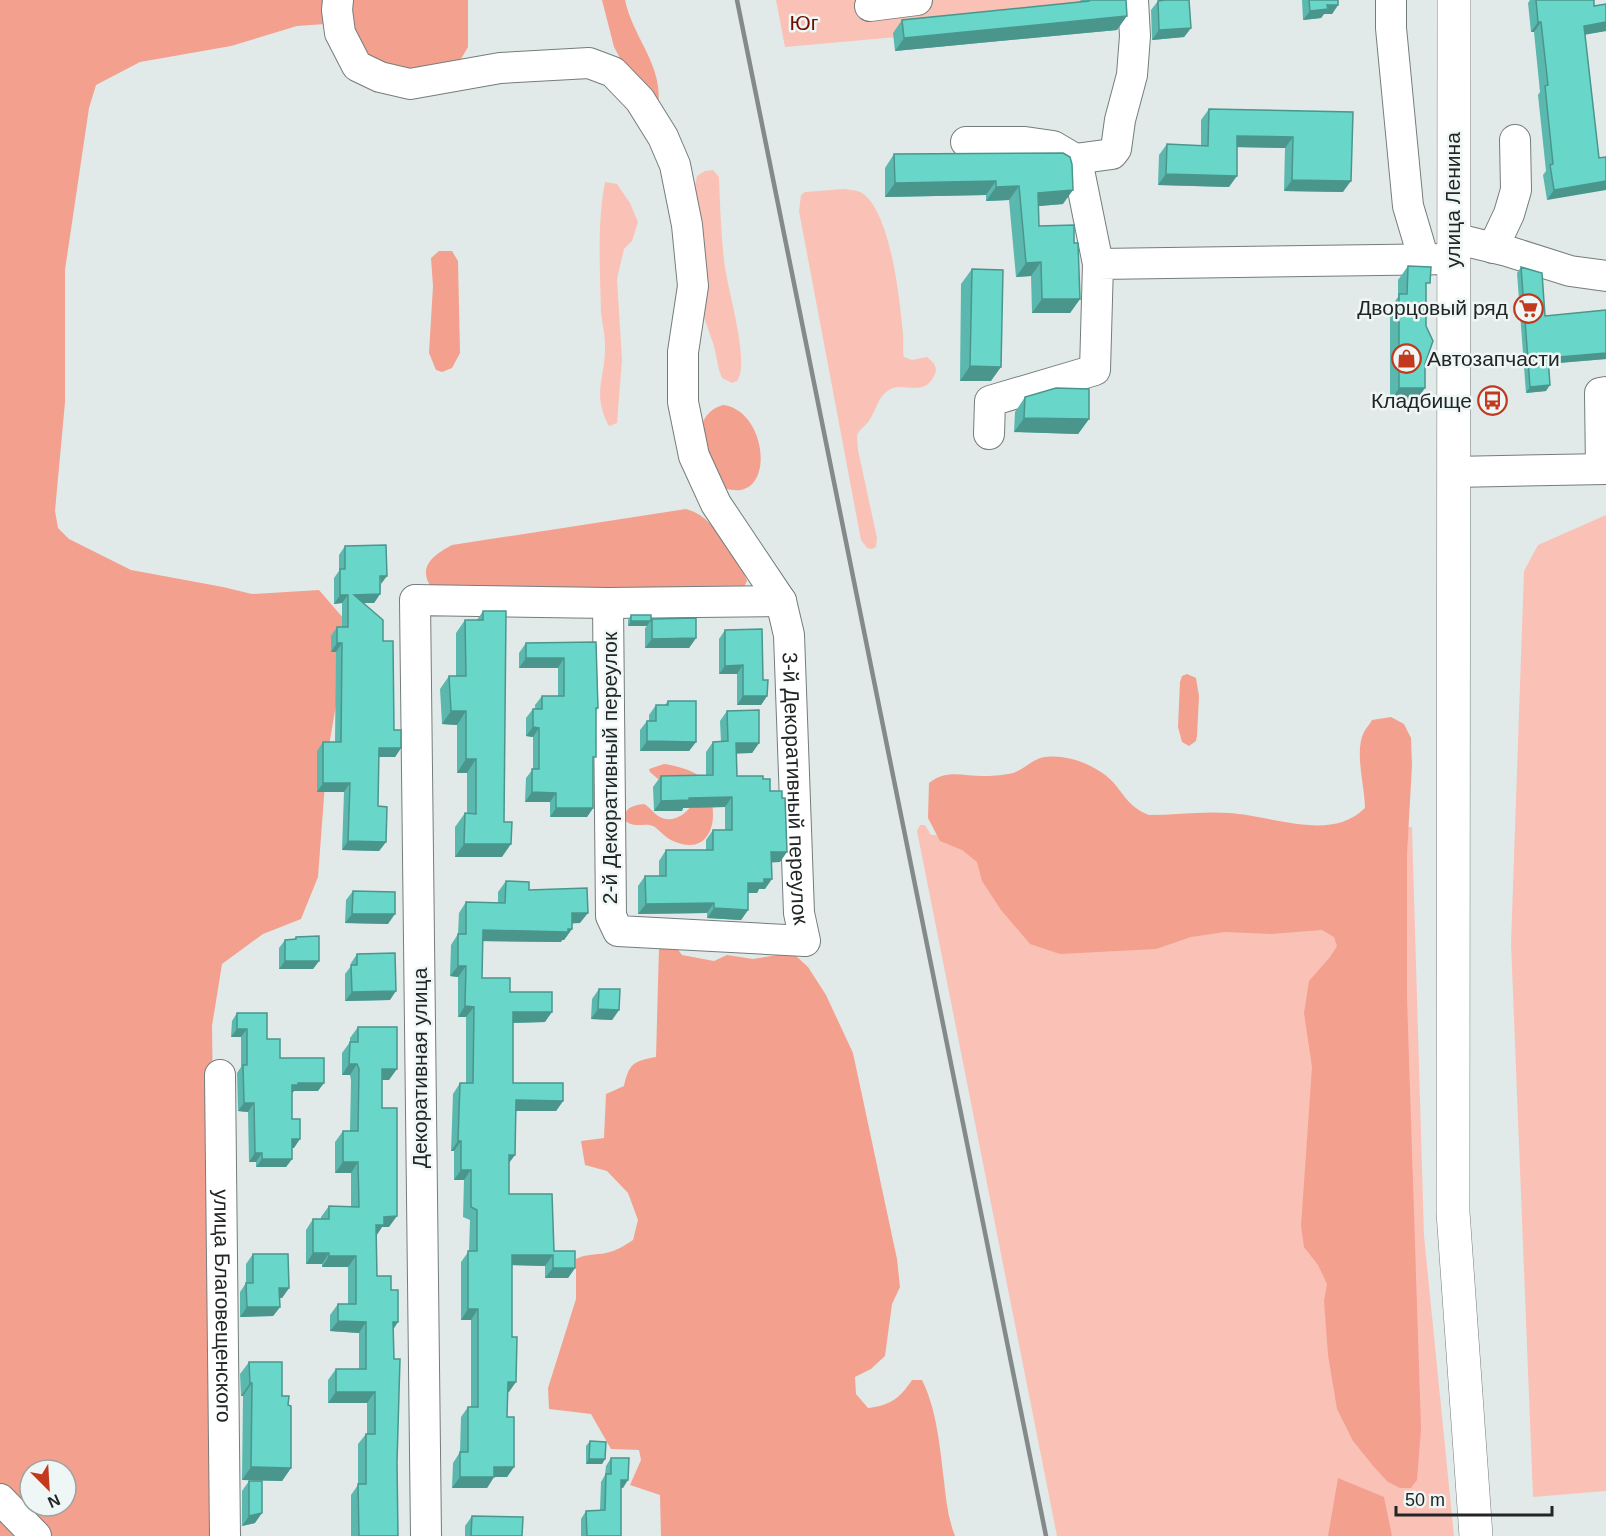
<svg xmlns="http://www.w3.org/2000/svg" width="1606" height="1536" font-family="Helvetica,sans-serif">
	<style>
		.green { fill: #fac2b6 }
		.forest { fill: #f3a08e; fill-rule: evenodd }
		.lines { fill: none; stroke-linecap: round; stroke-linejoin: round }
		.minor-casing { stroke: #757d7c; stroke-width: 32 }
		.major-casing { stroke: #757d7c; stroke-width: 34 }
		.minor { stroke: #fff; stroke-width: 30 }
		.major { stroke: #fff; stroke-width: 33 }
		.rail { stroke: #838a89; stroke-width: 4.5 }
		.wall { fill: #5ab8ae }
		.shaded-wall { fill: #4a968d }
		.building { fill: #69d6ca; stroke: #4a968d; stroke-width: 1.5 }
		.labels { text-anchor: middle; stroke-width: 5; stroke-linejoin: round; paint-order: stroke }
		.park-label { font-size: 21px; fill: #700e00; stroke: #eef7f5 }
		.street-label { font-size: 21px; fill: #222525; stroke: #eef7f5 }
		.poi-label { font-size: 21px; fill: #222525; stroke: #eef7f5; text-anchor: end }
	</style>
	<rect width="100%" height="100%" fill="#e1eae8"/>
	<!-- green -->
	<path class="green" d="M776 0H1143L1145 15 785 47Z
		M713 170 719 177C720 205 721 233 724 260 726 285 751 363 737 381L732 383 722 378 719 370 714 346 701 309 703 245 695 186 697 176 705 171Z
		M605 182 617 184 630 203 638 222 632 241 624 249 617 279 622 360 617 423 609 426C591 393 606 377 605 345 605 334 602 323 601 312 600 270 597 224 605 182Z
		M844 189C850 190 857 190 862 193 891 212 900 301 903 334 904 342 902 350 904 357L912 360 927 357C933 362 939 367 934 376 923 398 904 381 889 390 878 396 876 411 869 421 865 426 860 429 857 435L858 450 877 538 876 547 872 549 867 548 861 540 799 211 801 195 805 192Z
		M1606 515V1491L1533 1497 1511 943 1524 571 1538 545Z
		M920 825H925L931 835 1412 827 1424 1236 1454 1536H1057L917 831Z"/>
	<!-- forest -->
	<path class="forest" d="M0 0H468V47L458 64 394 71 366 61 339 23 297 26 231 46 140 62 96 85 89 108 65 270V402L55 511 58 528 69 539 131 570 223 587 252 594 319 590 344 619 343 665 327 757 318 877 301 919 263 934 222 964 212 1026 219 1536H0ZM30 1470H66V1506H30Z
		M602 0H625C633 38 664 66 658 106L631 78 614 47Z
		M439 251H452L458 261 460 353 452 368 442 372 436 370 429 353 433 286 431 258Z
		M723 405C769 410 777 506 724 488 719 476 703 448 701 438 699 422 708 409 723 405Z
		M686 509C714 516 729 551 744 573L747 581 742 591H434C416 569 431 556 452 545Z
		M1187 674 1196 678 1199 696 1197 736 1196 741 1189 746 1182 742 1178 727 1180 682 1182 676Z
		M1391 717 1404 724 1411 738 1412 765 1407 854V997L1421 1429 1417 1480 1411 1488H1400L1388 1482 1374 1467 1353 1441 1337 1409 1328 1355 1324 1301 1327 1284 1318 1265 1304 1247 1301 1226 1312 1067 1304 1013 1309 981 1330 957 1337 946 1334 937 1322 930 1271 934 1225 932 1191 937 1156 949 1060 954 1030 944 1001 910 982 881 977 862 962 850 940 841 928 818 929 783C947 768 965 777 986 776 994 776 1005 775 1013 773 1025 769 1033 758 1046 757 1068 754 1098 766 1113 782 1126 797 1129 807 1149 815 1175 815 1202 811 1228 813 1272 815 1330 843 1365 808 1365 787 1354 751 1364 732 1366 728 1370 724 1372 720Z
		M664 764C674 765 692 770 699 776 722 800 719 861 673 841 666 838 661 832 655 827 645 821 634 830 625 820 623 808 634 805 644 804 650 807 654 814 660 817 671 823 684 816 691 806L673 783 658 779 650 772 649 769Z
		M676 947 682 955 714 961 727 955 753 959 784 954 795 955 808 967 826 995 853 1053 897 1259 900 1287 892 1304 885 1356 871 1369 855 1377 856 1394 868 1408C891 1405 899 1399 912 1380H922C937 1410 940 1448 944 1481 946 1500 948 1518 955 1536H661L660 1495 630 1485 641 1460 639 1450 611 1449 591 1414 549 1409 548 1388 576 1299V1259C585 1254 595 1255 606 1253 616 1251 624 1246 633 1240L638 1220 628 1193 607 1171 585 1165 581 1141 604 1138 606 1094 624 1086C629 1064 633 1061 656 1057L659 948Z
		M1338 1478 1384 1497 1392 1536H1328Z"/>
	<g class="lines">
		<defs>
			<g id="minor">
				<path id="s1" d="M338 0 337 10 340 33 357 66 380 77 410 84 500 68 589 63 613 72 640 100 663 137 675 165 687 225 693 286 683 352V402L694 456 716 504 781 601 789 635 799 913 805 941 618 931 611 916 608 603"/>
				<path d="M1391 0V28L1408 206 1424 260"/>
				<path d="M870 6 917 0"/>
				<path d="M966 142H1025L1053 146 1075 159 1080 175 1098 264"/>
				<path d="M1075 159 1112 154 1116 149 1120 120 1132 75 1135 36 1133 0"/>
				<path d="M1453 238 1507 251 1570 271 1606 276"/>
				<path d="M1493 248 1509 214 1516 190 1515 140"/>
				<path d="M989 434 990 401 1095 370 1098 264 1453 259"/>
				<path d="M1601 469 1600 393 1606 392"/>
				<path d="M1453 472 1606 469"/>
				<path id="s2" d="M220 1075 225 1536"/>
				<path d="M0 1499 36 1536"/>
				<path d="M426 1536 415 600 608 603 781 601"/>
			</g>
			<path id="major" d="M1454 0 1453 1212 1476 1536"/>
		</defs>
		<!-- minor casing -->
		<use href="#minor" class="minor-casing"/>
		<!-- major casing -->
		<use href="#major" class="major-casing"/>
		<!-- minor -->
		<use href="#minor" class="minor"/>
		<!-- major -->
		<use href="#major" class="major"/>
		<!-- rail -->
		<path class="rail" d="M737 0 1046 1536"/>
	</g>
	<!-- wall -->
	<path class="wall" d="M1081 0H1126L1117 30 895 51 893 33 902 20 1079 2Z
		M1302 0H1338V5L1332 14H1324L1321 18 1303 20Z
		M1530 0H1594V6L1606 4V31L1585 34 1599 158 1547 200 1543 175 1546 171 1538 95 1540 92 1534 32H1531L1528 3Z
		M1158 1 1191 28 1184 37 1152 40 1151 10Z
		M1209 109 1353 112 1343 192 1284 191 1285 148 1237 147 1229 187 1158 185 1159 155 1167 144 1201 146V120Z
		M1063 153V204L1038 206 1039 226 1074 243 1080 299 1070 313H1032L1031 276 1016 277 1009 200 986 201V195L885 197V168L894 154Z
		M1408 266 1426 289 1425 364 1416 401 1390 402V308L1398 297V280Z
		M1521 267 1545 316 1606 310V359L1549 364 1546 391 1526 393 1517 273Z
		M972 269 991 381H960L961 284Z
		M1025 397 1089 419 1078 434 1014 432 1015 412Z
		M345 546 381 584 380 594 374 603H364L383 641 394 730 401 748 395 757H379L378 806 386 842 379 851 342 850 344 792H317V751L323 742H335L336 652H331V636L337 627H342V603L334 604V578L339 571V555Z
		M483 611 502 857H455V827L465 813H467V773H457V725L442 724 440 689 449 676H456V633L465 620H477Z
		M631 615 651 620 652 619 696 638 689 648H645V628L647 626H628V620Z
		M725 630 767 696 761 705H737V674H719V639Z
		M596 642 598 708 596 711 593 761V808L587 817H550V802H525L526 778 533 769V737L526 736V718L533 709H535V705L542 696H558V668H519V653L526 643Z
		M668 701 696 742 689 751H640V730L647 721H649V715L656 705H665Z
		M727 711 759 743 752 753H737V776L763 779 770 791 780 862H772L765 889H759L757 893H748V910L741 920 707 918V913L638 914V886L645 876H659V861L666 850H706V840L713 830H725V807L683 808 682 811H654L653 787 661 776 706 775V752L713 742H721L720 721Z
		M506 881 529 890 580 923H572V929L564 940H562L561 942 483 941 482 978 510 992 545 1022 513 1023V1083L563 1101 556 1111H515V1155L509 1163V1194L554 1251 575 1268 568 1278H545V1266L512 1265 509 1392H508L507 1417 514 1467 507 1477H494L487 1488H452L453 1463 460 1452 461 1417 468 1407H471V1320H461V1262L469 1251 470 1220 463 1217 464 1180H454V1151H451L453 1094 460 1083H466V1017H458V977L450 976 451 945 458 934 459 913 466 902 498 903V892Z
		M353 891 388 924 345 923 346 900Z
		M296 937 319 961 313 969H279V948L285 940 294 939Z
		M357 954 390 1000 345 1001V974L351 966V963Z
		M599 989 619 1010 612 1020 591 1019 592 999Z
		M237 1013 267 1039 280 1058 318 1091H294L292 1093V1119L294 1148H292V1159L286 1167H256V1162H249L248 1112 238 1111 237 1073 241 1067V1037H231L232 1021Z
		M358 1027 389 1080H382V1108L389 1227H382L376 1236 377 1276 391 1290 397 1462 398 1536H351V1495L358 1485V1444L366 1434H367V1403H328V1380L336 1369H359V1333L330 1331V1315L338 1304H348V1267H322V1264H306V1230L313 1219H321V1217L329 1206 351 1207V1173H335V1142L343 1131H350L351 1080 350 1075H342V1053L350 1042V1038Z
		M253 1254 289 1288 282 1298H279L280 1307 273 1316 240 1317V1292L246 1283V1264Z
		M249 1362 282 1396 288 1405 291 1468 282 1481 242 1480 243 1396H241L240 1374Z
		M590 1441 605 1459 602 1464H586V1446Z
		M611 1458 623 1488H621V1536H581V1519L586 1511 600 1510 601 1482 605 1475 606 1466Z
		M249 1481 255 1523 242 1526V1491Z
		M472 1516 522 1536H465V1526Z"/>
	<!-- shaded-wall -->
	<path class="shaded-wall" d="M1327 5H1338L1332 14H1324L1321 18 1303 20 1310 11Z
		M1127 16 1117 30 895 51 904 38Z
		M1538 22H1541L1534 32H1531Z
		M1606 22V31L1578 36 1584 26Z
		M1191 28 1184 37 1152 40 1159 30Z
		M1237 136 1293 137 1285 148 1230 147Z
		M1166 174 1237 176 1229 187 1158 185Z
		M1292 180 1351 181 1343 192 1284 191Z
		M996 181 986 195 885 197 895 183Z
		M1606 181V190L1547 200 1554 190Z
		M1019 186 1009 200 986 201 996 187Z
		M1073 190 1063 204 1028 207 1038 193Z
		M1041 262 1031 276 1016 277 1026 263Z
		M1042 299H1080L1070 313H1032Z
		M1606 353V359L1544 364 1548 358Z
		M970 366 1001 367 991 381H960Z
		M1550 385 1546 391 1526 393 1530 387Z
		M1399 388H1425L1416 401 1390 402Z
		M1024 418 1089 419 1078 434 1014 432Z
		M380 576H387L381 584Z
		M380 594 374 603H348L354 595Z
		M340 595H348L342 603 334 604Z
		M631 621H650L647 626H628Z
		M696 638 689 648H645L652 639Z
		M337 643H342L336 652H331Z
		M526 658H564L558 668H519Z
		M743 665 737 674H719L725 666Z
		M743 696H767L761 705H737Z
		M451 711H466L457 725 442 724Z
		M533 727 539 728 533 737 526 736Z
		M647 741 696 742 689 751H640Z
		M736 743H759L752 753 729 754Z
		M379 748H401L395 757H373Z
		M466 759H476L467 773H457Z
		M323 783H350L344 792H317Z
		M532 792 556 793 550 802H525Z
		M732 797 725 807 683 808 682 811H654L661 801 689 798Z
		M556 808H593L587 817H550Z
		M348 841 386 842 379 851 342 850Z
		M464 844H511L502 857H455Z
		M771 852H787L780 862 764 863Z
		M764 879H772L765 889H759L757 893H741L748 883Z
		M714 903 707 913 638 914 646 904Z
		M714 908 748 910 741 920 707 918Z
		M572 913H588L580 923 564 924Z
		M352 914H395L388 924 345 923Z
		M572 929 564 940H562L561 942 476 941 483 930Z
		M285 961H319L313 969H279Z
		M458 966H466L458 977 450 976Z
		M396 991 390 1000 345 1001 352 992Z
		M465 1006 474 1007 466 1017H458Z
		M598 1009 619 1010 612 1020 591 1019Z
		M513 1012H552L545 1022 506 1023Z
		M237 1029H247L241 1037H231Z
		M349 1064H357L350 1075H342Z
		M382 1069H397L389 1080H375Z
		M298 1083H324L318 1091H294L292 1093V1085Z
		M516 1100 563 1101 556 1111H508Z
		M244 1103H254L248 1112 238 1111Z
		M292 1139H300L294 1148H286Z
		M458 1141H461L454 1151H451Z
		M255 1153H262L256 1162H249Z
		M509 1155H515L507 1165Z
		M262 1159H292L286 1167H256Z
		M343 1162H358L351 1173H335Z
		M461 1170H471L464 1180H454Z
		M397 1216 389 1227H382L376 1236V1225L384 1217Z
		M313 1253H329L322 1264H306Z
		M512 1255H553L545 1266 505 1265Z
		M329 1256H356L348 1267H322Z
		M553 1268H575L568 1278H545Z
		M279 1288H289L282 1298H272Z
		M247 1307H280L273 1316 240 1317Z
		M468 1309H478L471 1320H461Z
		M338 1321 366 1322 359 1333 330 1331Z
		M393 1322H398L391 1333Z
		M508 1382H516L509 1392H500Z
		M250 1383H252L243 1396H241Z
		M336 1392H375L367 1403H328Z
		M589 1459H605L602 1464H586Z
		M251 1467 291 1468 282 1481 242 1480Z
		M494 1467H514L507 1477H487Z
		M460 1477H494L487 1488H452Z
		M621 1480H628L623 1488H615Z
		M262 1513 255 1523 242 1526 249 1516Z"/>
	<!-- building -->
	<path class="building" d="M1089 0H1126L1127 16 904 38 902 20 1089 1Z
		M1165 0H1189L1191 28 1159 30 1158 1Z
		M1309 0H1338V5H1327L1328 9 1310 11Z
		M1536 0H1594V6L1606 4V22L1584 26 1599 158 1606 157V181L1554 190 1550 165 1553 164 1545 86 1548 85 1541 22H1538Z
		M1209 109 1353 112 1351 181 1292 180 1293 137 1237 136V176L1166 174 1167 144 1208 146Z
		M1063 153 1070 157 1072 164 1073 190 1038 193 1039 226 1074 225V243H1078L1080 299H1042L1041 262 1026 263 1019 186 996 187V181L895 183 894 154Z
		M1408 266 1431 267 1430 283H1426V326L1433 341 1425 364V388H1399V294H1407Z
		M1521 267 1542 273 1545 316 1606 310V353L1548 358 1550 385 1530 387Z
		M972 269 1003 270 1001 367 970 366Z
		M1056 388 1089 389V419L1024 418 1025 397Z
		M386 545 387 576H380V594L354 595 383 620V641H393L394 730H401V748H379L378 806 387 807 386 842 348 841 350 783H323V742H341L342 643H337V627H348V595H340V569H345V546Z
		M483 611H506L504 822H512L511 844H464L465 813 476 814V759H466V711H451L449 676H466L465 620H483Z
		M631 615H651V621H631Z
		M696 618V638L652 639V619Z
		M762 629 763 680H768L767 696H743V665L725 666V630Z
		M596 642 598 708H596V757H593V808H556V793L532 792V769H539V728L533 727V709H542V696H564V658H526V643Z
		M668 701H696V742L647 741V721H656V705H668Z
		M759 710V743H736L737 776H763V779H770V791H782V798H785L787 852H771L772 879H764V883H748V910L714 908V903L646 904 645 876H666V850H713V830H732V797L689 798V800L661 801V776L713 775V742L728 741 727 711Z
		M506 881 529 882V890L587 888 588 913H572V929H568V932L483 930 482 978H510V992H552V1012H513V1083H563V1101L516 1100 515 1155H509V1194H552L554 1251H575V1268H553V1255H512V1337H517L516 1382H508L507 1417H514V1467H494V1477H460V1452H468V1407H478V1309H468V1251H477V1210L471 1207V1170H461V1141H458L460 1083H473L474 1007 465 1006 466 966H458V934H466V902L505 903Z
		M353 891 395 892V914H352Z
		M319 936V961H285V940L296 939V937Z
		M395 953 396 991 352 992 351 965H357V954Z
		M599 989H620L619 1010 598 1009Z
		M237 1013H267V1039H280V1058H324V1083H298V1085H292V1119H300V1139H292V1159H262V1153H255L254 1103H244L243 1065H247V1029H237Z
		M358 1027H397V1069H382V1108H397V1216L384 1217V1225H376L377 1276H391V1290H398V1322H393L394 1359H400L397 1462 398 1536H359L358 1484H366V1434H375V1392H336V1369H366V1322L338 1321V1304H356V1256H329V1253H313V1219H329V1206L359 1207 358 1162H343V1131H358L359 1069 357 1064H349L350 1042H358Z
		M253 1254H288L289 1288H279L280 1307H247L246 1283H253Z
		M249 1362H282V1396H289L288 1405 291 1406V1468L251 1467 252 1383H250Z
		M590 1441 606 1442 605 1459H589Z
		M611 1458H629L628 1480H621V1536H587L586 1511 605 1510 606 1474H611Z
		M249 1481H262V1513L249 1516Z
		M472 1516 523 1517 522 1536H471Z"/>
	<!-- icons -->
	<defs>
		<symbol id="supermarket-ring" viewBox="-11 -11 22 22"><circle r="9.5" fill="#eef7f5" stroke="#c3391e" stroke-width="1.5"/><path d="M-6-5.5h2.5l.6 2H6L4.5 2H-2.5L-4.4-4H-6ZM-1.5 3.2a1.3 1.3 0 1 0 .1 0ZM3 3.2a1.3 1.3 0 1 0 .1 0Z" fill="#c3391e"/></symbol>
		<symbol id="shop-ring" viewBox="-11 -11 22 22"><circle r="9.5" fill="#eef7f5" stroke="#c3391e" stroke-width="1.5"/><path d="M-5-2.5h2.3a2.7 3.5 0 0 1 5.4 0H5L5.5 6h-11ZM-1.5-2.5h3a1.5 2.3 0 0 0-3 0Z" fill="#c3391e"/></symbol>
		<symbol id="bus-ring" viewBox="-11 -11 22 22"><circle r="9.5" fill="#eef7f5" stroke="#c3391e" stroke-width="1.5"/><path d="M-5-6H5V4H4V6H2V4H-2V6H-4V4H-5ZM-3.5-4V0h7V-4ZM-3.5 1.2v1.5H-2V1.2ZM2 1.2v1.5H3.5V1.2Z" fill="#c3391e"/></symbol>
	</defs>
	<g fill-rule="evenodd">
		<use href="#supermarket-ring" x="1512" y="292" width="33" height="33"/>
		<use href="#shop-ring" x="1390" y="342" width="33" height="33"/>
		<use href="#bus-ring" x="1476" y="384" width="33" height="33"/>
	</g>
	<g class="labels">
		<!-- park labels -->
		<g class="park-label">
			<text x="804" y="30">Юг</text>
		</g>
		<!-- street labels -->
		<g class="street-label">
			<text transform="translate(1453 200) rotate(-90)" y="7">улица Ленина</text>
			<text transform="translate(610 768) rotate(-90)" y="7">2-й Декоративный переулок</text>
			<text dy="7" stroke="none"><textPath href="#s1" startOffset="1098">3-й Декоративный переулок</textPath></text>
			<text transform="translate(420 1068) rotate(-90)" y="7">Декоративная улица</text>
			<text dy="7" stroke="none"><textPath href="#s2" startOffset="231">улица Благовещенского</textPath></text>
		</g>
		<!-- poi labels -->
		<g class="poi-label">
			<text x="1508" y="315">Дворцовый ряд</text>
			<text x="1427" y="366" text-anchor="start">Автозапчасти</text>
			<text x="1472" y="408">Кладбище</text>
		</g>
	</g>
	<!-- north arrow -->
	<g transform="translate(48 1488) rotate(156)"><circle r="28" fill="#eef7f5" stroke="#9ca3a2" stroke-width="1.5"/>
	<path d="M0-4.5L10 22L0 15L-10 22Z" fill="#c3391e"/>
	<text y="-9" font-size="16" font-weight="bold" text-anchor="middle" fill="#222525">N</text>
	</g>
	<!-- scale -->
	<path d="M1396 1506v9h156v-9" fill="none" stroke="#222525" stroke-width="3"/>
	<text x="1405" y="1506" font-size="18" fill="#222525" stroke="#eef7f5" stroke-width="4.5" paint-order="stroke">50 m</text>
</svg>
